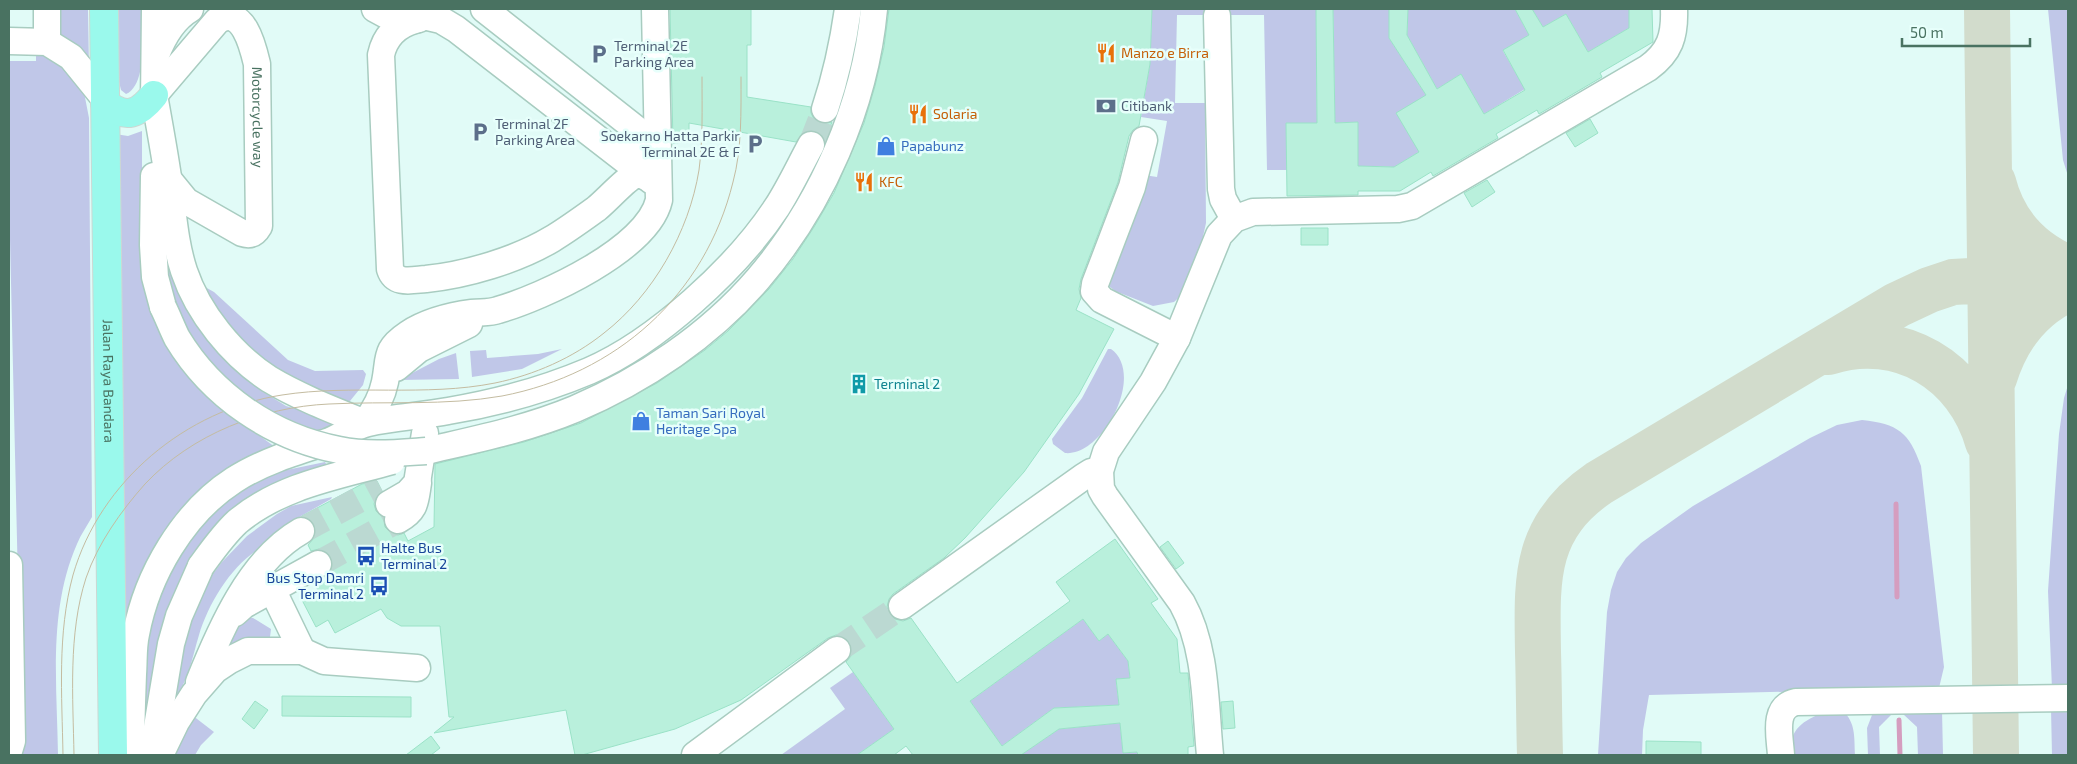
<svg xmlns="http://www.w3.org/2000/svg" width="2077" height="764" font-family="'Exo 2',sans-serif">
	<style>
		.green { fill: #c0c7e8 }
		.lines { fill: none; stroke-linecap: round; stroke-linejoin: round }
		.stream { stroke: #d59dbf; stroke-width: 5 }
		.taxiway { stroke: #d2dccc; stroke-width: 46 }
		.building { fill: #b9f0dc; stroke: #9ae2c7; fill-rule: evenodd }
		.minor-tunnel { stroke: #bbd9d2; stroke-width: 26; stroke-dasharray: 26 13; stroke-linecap: butt }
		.minor-casing { stroke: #a8ccc0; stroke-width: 29 }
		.major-casing { stroke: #ccd8d3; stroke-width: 30 }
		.minor { stroke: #fff; stroke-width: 26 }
		.major { stroke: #9af9ec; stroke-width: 28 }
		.tram { stroke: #c4bca1; stroke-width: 1 }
		.minor-bridge-casing { stroke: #a8ccc0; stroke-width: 29; stroke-linecap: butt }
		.minor-bridge { stroke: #fff; stroke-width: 26 }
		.labels { text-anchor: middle; stroke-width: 5; stroke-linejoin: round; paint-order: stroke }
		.service-label { font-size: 14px; fill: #4e5e75; stroke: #e7fffb; text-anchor: start }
		.food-label { font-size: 14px; fill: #c56008; stroke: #e7fffb; text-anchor: start }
		.street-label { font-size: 14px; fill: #497261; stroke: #e7fffb }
		.shop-label { font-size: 14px; fill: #366cbe; stroke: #e7fffb; text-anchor: start }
		.culture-label { font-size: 14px; fill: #0d838f; stroke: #e7fffb; text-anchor: start }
		.transit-label { font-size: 14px; fill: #164399; stroke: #e7fffb; text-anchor: start }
	</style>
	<rect width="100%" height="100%" fill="#e1fbf7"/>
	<!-- green -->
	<path class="green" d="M52 9H88L89 69 52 38Z
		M112 9H143C142 29 148 85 126 94L121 90 116 69Z
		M1152 9H1316L1317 123H1286L1287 170H1267L1264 15H1177L1175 103H1205L1206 223 1200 250 1183 294 1174 302 1153 306 1115 291 1104 282 1144 175 1157 177 1167 121 1141 117 1150 64Z
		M1333 9H1389V38L1426 95 1419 152 1394 167 1358 166V122L1335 123Z
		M1408 9H1515L1529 35 1503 51 1525 89 1484 114 1461 74 1437 89 1407 35Z
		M1532 9H1629V28L1588 52 1566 14 1543 27Z
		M2048 9H2068V176L2063 160Z
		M36 48 58 53 82 82 89 118 92 517C87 526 81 534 77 544 48 610 57 685 58 755H22L9 196V61H36Z
		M142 131V261L242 423 282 452 227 476 122 647 115 134 128 136Z
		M168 250 230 364 260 390 286 406 337 421 319 438 274 420 196 352 164 282Z
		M205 287 214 292 288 360 315 371 363 370 366 374 363 385 350 401 342 402 292 385 235 342 202 289Z
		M562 349 522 369 472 377 470 351 486 350 487 358 538 354Z
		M1108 349H1111C1146 374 1103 457 1065 453L1053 444 1052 439 1082 398Z
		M456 353 459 379 399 380 439 359Z
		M2068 385V688L2052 689 2048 591 2059 434 2064 398Z
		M1862 420C1898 424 1909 432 1921 466L1944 667 1939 688 1649 695 1643 730 1642 755H1598L1607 612 1611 590 1617 572 1626 558 1641 543 1693 506 1810 438 1837 425Z
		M325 462 329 469 184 573 173 595 164 622 148 719 143 716 149 631 156 601 171 565 210 514 232 496 277 472Z
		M332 497 331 499 289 523 292 529C280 536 267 543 256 551 229 569 208 605 199 635 192 658 189 680 174 699L176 659 205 584 222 562 247 536 277 514 291 506Z
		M246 617 253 618 271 629 270 637 266 641 219 650Z
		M1083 619 1099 641 1108 634 1128 661 1130 678 1116 680 1119 705 1054 708 1002 746 970 701Z
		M853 672 894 729 857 755H781L845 709 830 688Z
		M2068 708V755H2052L2051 709Z
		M1892 710V714L1879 727 1880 755H1868L1867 728 1872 715 1878 711Z
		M1942 710 1943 755H1918L1917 727 1903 714V711Z
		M1826 711 1845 713C1856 725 1854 739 1855 755H1790C1790 727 1802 722 1826 711Z
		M188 712 214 732 201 745 195 755H164Z
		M1120 723 1123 753 1137 752 1138 755H1021L1059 729Z"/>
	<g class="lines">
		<!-- stream -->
		<path class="stream" d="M1896 504 1897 597
			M1899 720 1900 755"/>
		<!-- taxiway -->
		<path class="taxiway" d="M1987 9 1996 755
			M1993 182C2003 223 2030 252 2068 268
			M1828 352C1900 329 1968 371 1988 442
			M1994 378C2006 339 2030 306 2068 289
			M1540 755C1539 721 1539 686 1538 652 1537 580 1533 528 1599 483L1897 305 1929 290 1953 282 1971 281 2068 279"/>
	</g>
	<!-- building -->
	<path class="building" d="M670 9H751V45H747V97L811 107V113L814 119 821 123 832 122 825 141 819 132 811 130 803 133 796 142 689 123V142L673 143Z
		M889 9H1152L1150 64 1139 126 1133 130 1129 136 1118 182 1081 279 1079 289 1081 298 1076 310 1114 329 1079 394 1024 472 965 538 944 558 893 594 889 599 887 607 890 614 895 619 903 621 911 618 957 683 1070 601 1056 582 1115 539 1158 599 1151 603 1177 639 1180 673H1188L1194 746 1188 747V755H1138L1137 752 1123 753 1120 723 1059 729 1021 755H913L906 746 894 755H857L894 729 846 662 851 656 852 649 849 642 843 636 836 635 828 638 741 700 675 729 582 755H575L566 710 434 733 454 717H449L440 626H401L387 618 381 609 335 633 328 620 316 627 302 600 319 591 316 587 327 581 325 577 331 571 333 564 331 556 325 551 319 549 311 551 308 545 314 538 316 529 313 522 302 516 362 484 377 481 382 491 376 497 374 504 376 511 384 518 385 527 391 533 398 535 404 533 408 541 434 527 435 464 524 442 581 423 657 383 705 350 728 331 769 289 793 259 814 227 834 193 864 123 875 86 884 47ZM1083 619 1099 641 1108 634 1128 661 1130 678 1116 679 1119 705 1054 708 1002 746 970 701Z
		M1316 9H1333L1335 123 1358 122V166L1394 167 1419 152 1396 113 1426 95 1389 38V9H1408L1407 35 1437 89 1461 74 1484 114 1525 90 1503 50 1529 35 1515 9H1532L1543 27 1566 14 1588 52 1629 28V9H1652L1653 42 1600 73 1602 77 1539 114 1537 110 1496 134 1498 138 1433 176 1431 172 1400 191H1358V195L1287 196 1286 123H1317Z
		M1590 119 1598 133 1575 147 1566 133Z
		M1487 180 1495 192 1472 207 1464 193Z
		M1301 228H1328V245H1301Z
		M1168 541 1184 563 1176 569 1160 547Z
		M282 696 411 697V717L282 716Z
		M255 701 268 710 254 729 242 719Z
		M1233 701 1235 728 1223 729 1221 702Z
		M431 736 440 748 431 755H406Z
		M1646 741 1701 742V755H1646Z"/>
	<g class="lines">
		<!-- minor-tunnel -->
		<path class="minor-tunnel" d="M811 145 825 109
			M301 531 381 488
			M318 564 398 520
			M837 650 902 606"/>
		<defs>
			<g id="minor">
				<path d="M375 9C388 17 404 22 419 19"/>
				<path d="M484 9 636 129 640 140 635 150 626 154 614 150"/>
				<path d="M1217 16 1221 189 1223 199 1234 219"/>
				<path d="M428 17 441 20 456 29 652 181"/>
				<path d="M415 20C397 25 385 36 381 55L390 269C395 285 412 280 426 279 466 275 517 260 552 239 567 230 582 219 596 209 606 201 624 181 633 176 638 174 642 175 647 177"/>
				<path d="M9 41 47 42 71 57 105 99"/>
				<path d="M47 42V9"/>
				<path d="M156 55C163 37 173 19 190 9"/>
				<path id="s1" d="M154 95 217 21C243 4 253 47 257 64L259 226C255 233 251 236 242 233L186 201 168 179"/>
				<path d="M154 95C159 123 164 150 168 177 173 209 174 241 184 271 198 313 232 355 269 379 299 397 333 410 365 423"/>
				<path d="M154 102 155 9"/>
				<path d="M825 109C836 76 843 44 848 9"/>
				<path d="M1144 140 1132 187 1095 284 1094 291 1102 300 1177 338"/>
				<path d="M154 176 153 245 155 277 163 307"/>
				<path d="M396 368 419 349 469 324"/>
				<path d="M365 423C374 411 382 397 385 382 390 358 384 350 408 334 428 321 449 316 472 313 481 312 490 313 498 310 543 297 648 249 659 200L655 9"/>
				<path d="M426 451C477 439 527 429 575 409 643 380 709 336 758 279 822 204 865 106 874 9"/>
				<path d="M389 504 408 493 417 483 425 433"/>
				<path d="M398 520C416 510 415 502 418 483"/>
				<path d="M9 565 12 741 9 751"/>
				<path d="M272 589 302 651"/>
				<path d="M902 606 1083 477 1091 472 1100 471"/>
				<path d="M235 613 244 605 318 564"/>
				<path d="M199 682C220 630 250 560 301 531"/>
				<path d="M153 751 171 644 179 616 201 566"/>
				<path d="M131 755C131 728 132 701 133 674 134 661 133 647 136 634 147 575 183 513 234 480 262 462 295 452 327 442 341 437 354 426 368 423 394 417 422 416 448 411 496 403 544 390 589 371 656 342 737 268 777 207 790 187 800 165 811 145"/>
				<path d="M160 755 176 722 194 694 215 670 230 660 248 651H302L324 661 417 668"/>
				<path d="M695 755 837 650"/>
				<path d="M1210 755C1205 705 1207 648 1182 603L1105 496 1101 489 1100 471 1106 452 1153 382 1177 338 1219 235 1234 219 1253 212 1398 209 1412 206 1648 68C1670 52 1675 36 1674 9"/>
				<path d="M1781 755C1780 737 1772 707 1796 702L2068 698"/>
			</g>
			<g id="major">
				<path id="s2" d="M104 9 113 755"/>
				<path d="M105 103C126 120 139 114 154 95"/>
			</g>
		</defs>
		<!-- minor casing -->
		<use href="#minor" class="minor-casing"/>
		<!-- major casing -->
		<use href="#major" class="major-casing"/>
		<!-- minor -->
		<use href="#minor" class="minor"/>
		<!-- major -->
		<use href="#major" class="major"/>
		<!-- tram -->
		<path class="tram" d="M63 755C62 695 57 634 73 575 100 481 186 410 282 395 352 384 425 397 495 383 534 375 573 358 604 333 653 295 689 232 699 170 703 140 702 109 702 77
			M74 755C73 697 68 634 86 578 98 543 121 511 145 484 192 434 262 407 329 404 387 401 445 406 502 396 616 374 705 296 733 182 742 149 741 111 741 77"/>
		<defs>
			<path id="minor-bridge" d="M163 307C168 317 172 328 177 338 212 396 272 437 339 450 368 456 397 453 426 451
				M201 566C212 551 223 535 237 522 281 485 339 476 392 461"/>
		</defs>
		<!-- minor-bridge casing -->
		<use href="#minor-bridge" class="minor-bridge-casing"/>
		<!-- minor-bridge -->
		<use href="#minor-bridge" class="minor-bridge"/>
	</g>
	<!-- icons -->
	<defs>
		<symbol id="restaurant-bare" viewBox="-9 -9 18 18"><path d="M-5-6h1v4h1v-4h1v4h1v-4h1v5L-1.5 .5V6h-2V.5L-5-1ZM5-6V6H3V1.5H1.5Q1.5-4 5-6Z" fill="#e8710a" stroke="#e7fffb" stroke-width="2.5" paint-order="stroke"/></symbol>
		<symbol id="parking-bare" viewBox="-9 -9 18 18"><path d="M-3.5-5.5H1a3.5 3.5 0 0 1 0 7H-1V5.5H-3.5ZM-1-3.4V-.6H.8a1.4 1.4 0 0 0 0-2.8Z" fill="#5c6f8a" stroke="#e7fffb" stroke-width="2.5" paint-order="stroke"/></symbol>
		<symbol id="bank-bare" viewBox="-9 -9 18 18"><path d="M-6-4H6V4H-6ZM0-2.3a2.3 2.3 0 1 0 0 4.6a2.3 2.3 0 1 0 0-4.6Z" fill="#5c6f8a" stroke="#e7fffb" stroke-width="2.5" paint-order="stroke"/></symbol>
		<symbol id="shop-bare" viewBox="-9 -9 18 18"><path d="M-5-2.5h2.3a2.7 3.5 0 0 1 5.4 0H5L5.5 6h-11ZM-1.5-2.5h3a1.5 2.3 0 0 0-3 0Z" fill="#3f7fe0" stroke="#e7fffb" stroke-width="2.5" paint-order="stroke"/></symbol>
		<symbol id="building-bare" viewBox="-9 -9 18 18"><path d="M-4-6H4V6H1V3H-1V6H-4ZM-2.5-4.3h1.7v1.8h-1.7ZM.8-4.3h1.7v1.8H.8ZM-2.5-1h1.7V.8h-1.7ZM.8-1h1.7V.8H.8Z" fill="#0f9aa8" stroke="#e7fffb" stroke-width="2.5" paint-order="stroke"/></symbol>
		<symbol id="bus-bare" viewBox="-9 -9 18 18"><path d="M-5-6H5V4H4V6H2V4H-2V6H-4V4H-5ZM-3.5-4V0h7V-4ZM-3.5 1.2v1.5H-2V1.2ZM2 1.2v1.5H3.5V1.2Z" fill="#1a4fb4" stroke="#e7fffb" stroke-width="2.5" paint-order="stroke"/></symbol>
	</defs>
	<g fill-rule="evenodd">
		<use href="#restaurant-bare" x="1092" y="39" width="28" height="28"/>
		<use href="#parking-bare" x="585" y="40" width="28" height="28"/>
		<use href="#bank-bare" x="1092" y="92" width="28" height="28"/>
		<use href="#restaurant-bare" x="904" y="100" width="28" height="28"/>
		<use href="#parking-bare" x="466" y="118" width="28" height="28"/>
		<use href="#parking-bare" x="741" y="130" width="28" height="28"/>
		<use href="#shop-bare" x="872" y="132" width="28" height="28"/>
		<use href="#restaurant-bare" x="850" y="168" width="28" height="28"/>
		<use href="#building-bare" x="845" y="370" width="28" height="28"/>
		<use href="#shop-bare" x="627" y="407" width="28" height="28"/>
		<use href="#bus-bare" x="352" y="542" width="28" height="28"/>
		<use href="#bus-bare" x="365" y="572" width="28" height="28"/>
	</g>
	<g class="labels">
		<!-- service labels -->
		<g class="service-label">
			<text x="614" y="51">Terminal 2E<tspan x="614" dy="16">Parking Area</tspan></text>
			<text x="1121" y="111">Citibank</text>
			<text x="495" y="129">Terminal 2F<tspan x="495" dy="16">Parking Area</tspan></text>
			<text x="740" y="141" text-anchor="end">Soekarno Hatta Parkir<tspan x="740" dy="16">Terminal 2E &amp; F</tspan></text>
		</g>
		<!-- food labels -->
		<g class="food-label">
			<text x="1121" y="58">Manzo e Birra</text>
			<text x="933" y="119">Solaria</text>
			<text x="879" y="187">KFC</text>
		</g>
		<!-- street labels -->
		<g class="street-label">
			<text dy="5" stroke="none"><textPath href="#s1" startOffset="221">Motorcycle way</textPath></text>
			<text dy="5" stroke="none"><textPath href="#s2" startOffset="372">Jalan Raya Bandara</textPath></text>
		</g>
		<!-- shop labels -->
		<g class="shop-label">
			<text x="901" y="151">Papabunz</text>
			<text x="656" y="418">Taman Sari Royal<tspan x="656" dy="16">Heritage Spa</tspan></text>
		</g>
		<!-- culture labels -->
		<g class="culture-label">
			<text x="874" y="389">Terminal 2</text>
		</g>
		<!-- transit labels -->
		<g class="transit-label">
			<text x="381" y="553">Halte Bus<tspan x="381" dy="16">Terminal 2</tspan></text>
			<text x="364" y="583" text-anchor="end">Bus Stop Damri<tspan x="364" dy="16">Terminal 2</tspan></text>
		</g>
	</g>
	<!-- border -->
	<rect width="2077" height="764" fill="none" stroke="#497261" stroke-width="20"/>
	<!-- scale -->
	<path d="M1902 38v8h128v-8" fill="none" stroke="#497261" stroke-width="2.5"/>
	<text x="1910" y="38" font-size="15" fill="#497261" stroke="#e7fffb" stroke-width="4" paint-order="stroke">50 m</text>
</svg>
